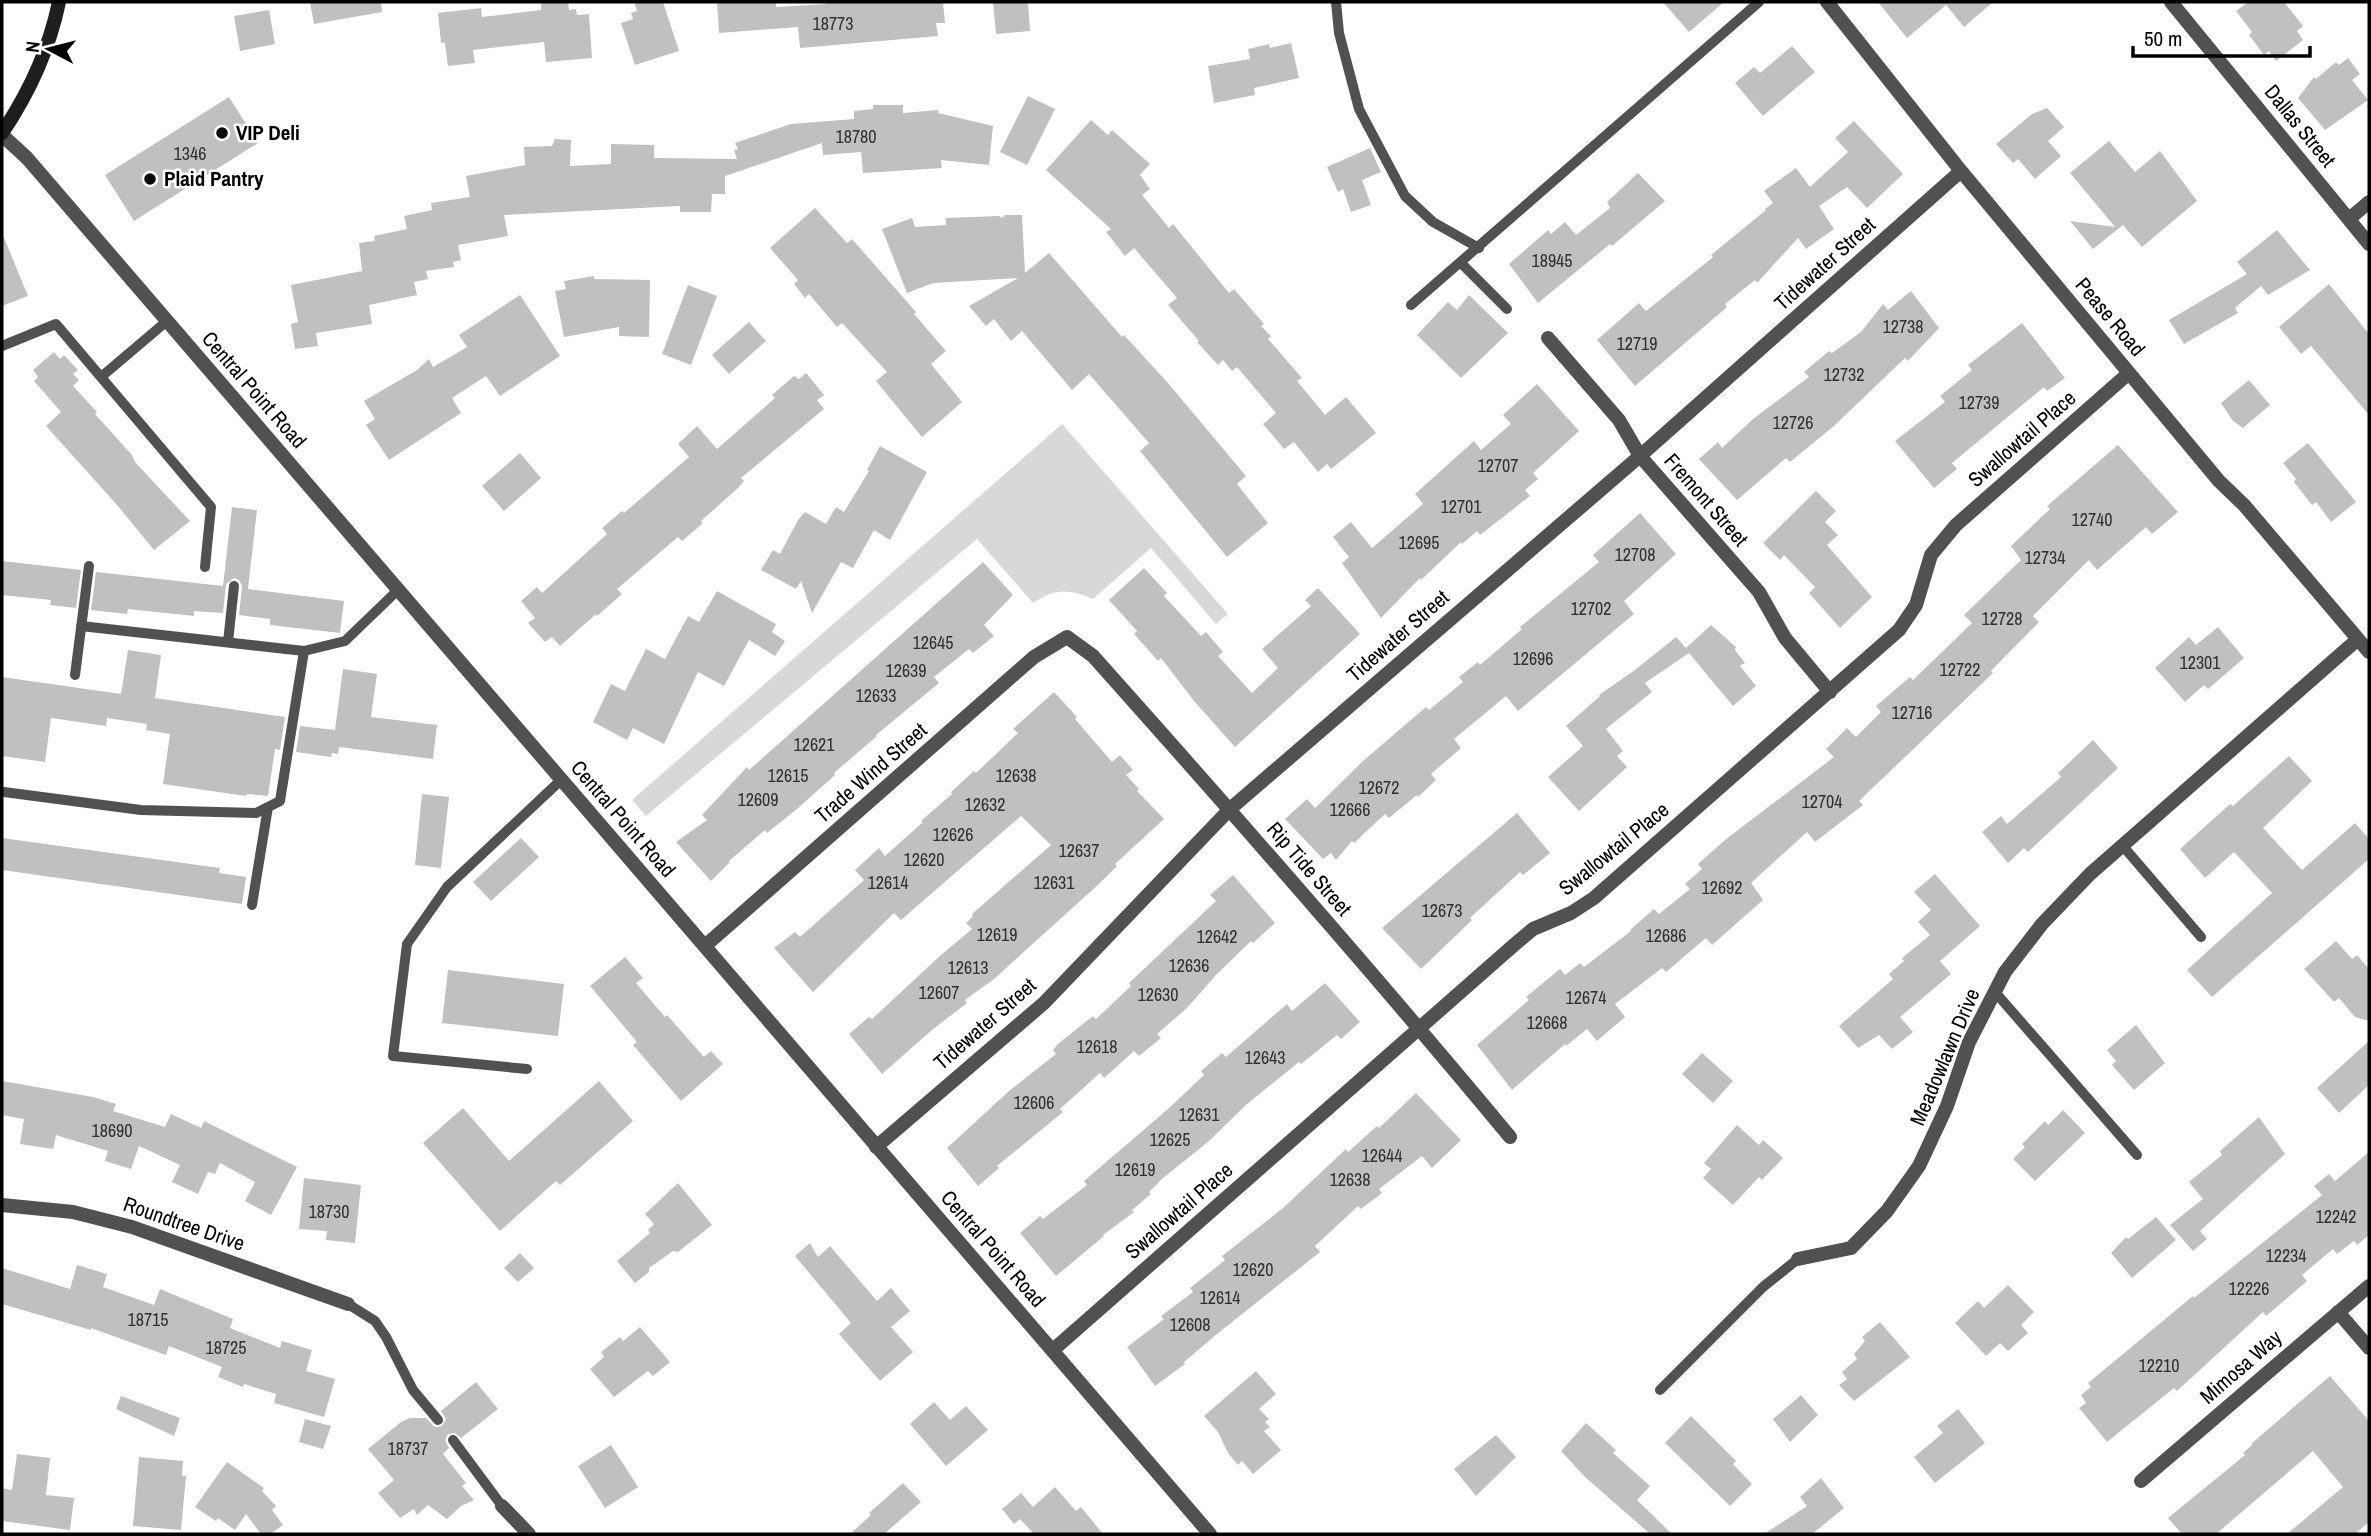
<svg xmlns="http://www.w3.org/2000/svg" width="2371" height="1536" font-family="'Archivo Narrow',sans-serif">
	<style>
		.green { fill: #d8d8d8 }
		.building { fill: #c0c0c0 }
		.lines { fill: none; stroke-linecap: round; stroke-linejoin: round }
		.service { stroke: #515151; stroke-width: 10 }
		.minor { stroke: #515151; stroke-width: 14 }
		.tertiary { stroke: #515151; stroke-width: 14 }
		.secondary { stroke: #1e1e1e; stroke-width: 14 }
		.poi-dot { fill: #000; stroke: #fff; stroke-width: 2.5 }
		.labels { text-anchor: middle; stroke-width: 5; stroke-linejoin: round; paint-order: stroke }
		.number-label { font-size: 18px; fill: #303030 }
		.street-label { font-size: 21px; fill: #000; stroke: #fff }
		.poi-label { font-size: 21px; font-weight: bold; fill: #000; stroke: #fff; text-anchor: start }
	</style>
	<rect width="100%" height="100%" fill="#fff"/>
	<!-- green -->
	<path class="green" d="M1062 424 1228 614 1216 624 1151 548 1093 599C1068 589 1056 588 1033 603L977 539 646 816 632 800Z"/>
	<!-- building -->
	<path class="building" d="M310 2H381L382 12 314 24Z
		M541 2H568L569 10 576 9 577 15 589 14 592 58 546 62 544 42 473 50 475 63 448 66 445 43H441L438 13 481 8 482 17 541 10Z
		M634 2H663L679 51 635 65 621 23 633 19 631 13 637 11Z
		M717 2H776V7L826 4 825 2H943L945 23H936L938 36 800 48 798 27 719 33Z
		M993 2H1028L1030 31 996 34Z
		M1663 2H1724L1689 32Z
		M1878 2H1993L1964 27 1946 5 1907 38Z
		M2248 2H2284L2303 26 2297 31 2303 40 2276 61 2269 51 2264 55 2249 35 2252 32 2236 11Z
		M269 10 275 44 240 51 234 16Z
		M1291 43 1299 78 1254 88 1255 95 1214 103 1208 66 1250 59 1248 49 1269 44 1270 48Z
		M1792 46 1815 72 1763 116 1735 83 1754 67 1760 73Z
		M2348 58 2360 74 2352 80 2368 100 2325 130 2298 98 2314 77 2316 79 2336 62 2339 65Z
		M1028 96 1055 109 1027 165 1000 152Z
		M229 97 258 143 134 221 105 175Z
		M873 105H903V113L938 110V113L993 126 989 165 941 160 942 168 863 173 861 152 823 155 822 143 725 176V194H712L711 212H680V206L504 215 508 236 458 245 461 260 453 262 454 267 426 271 428 279 414 282 417 295 369 305 372 324 316 333 318 346 295 349 291 324 298 322 291 285 362 271 359 243 375 241 374 236 407 229 404 216 432 210 431 203 470 197 466 176 525 165 524 147 552 146 555 139 571 140 570 166 611 164V144L654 145V158L737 159 734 150 738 149 735 143 791 124 854 119V111L873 109Z
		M2047 108 2064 127 2048 141 2061 156 2035 179 2018 159 2013 163 1996 144 2032 114Z
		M1091 120 1108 135 1112 130 1150 164 1140 175 1150 189 1142 195 1169 228 1173 224 1229 293 1234 289 1264 324 1261 326 1271 336 1268 339 1302 378 1297 381 1325 415 1346 397 1376 433 1331 469 1327 464 1318 472 1294 442 1284 449 1263 424 1276 413 1237 367 1232 371 1223 360 1218 365 1197 342 1199 341 1168 305 1177 298 1134 248 1125 256 1106 232 1111 229 1046 170Z
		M1854 121 1903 174 1867 208 1847 187 1819 206 1834 229 1806 249 1798 238 1757 283 1755 280 1725 304 1727 307 1635 386 1597 340 1639 303 1646 311 1713 257 1711 255 1766 210 1765 209 1773 203 1764 191 1796 168 1810 187 1848 152 1835 138Z
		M2109 141 2135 172 2160 151 2197 201 2142 247 2123 225 2093 249 2070 221 2115 227 2070 173Z
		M1370 148 1381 172 1362 180 1371 205 1351 212 1343 189 1338 192 1327 167Z
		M1638 173 1665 201 1612 246 1610 244 1538 303 1509 264 1548 230 1551 234 1565 222 1576 235 1610 208 1607 202Z
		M815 208 847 243 852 239 916 312 914 314 946 351 931 364 962 402 922 437 876 381 887 372 842 323 837 327 809 294 805 298 794 284 798 280 770 248Z
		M1005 215H1022L1025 273 1049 253 1122 337 1124 335 1168 383 1246 476 1237 484 1268 523 1227 557 1140 451 1149 443 1089 374 1072 390 1022 331 1011 341 994 319 986 326 969 306 1018 278 933 283 907 293 882 229 912 218 915 227 946 225V218L999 216 1002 218Z
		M2277 230 2310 270 2268 295 2261 286 2235 308 2238 313 2184 344 2169 320 2247 274 2237 262Z
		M2 233 28 296 2 306Z
		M594 276V279L650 280 649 337 619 336V327L564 337 555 291 566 289 564 281Z
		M2329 284 2369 334V415L2311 346 2301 354 2279 327Z
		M688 285 717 296 691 365 662 354Z
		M1911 291 1939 328 1908 361 1905 358 1834 426 1790 462 1786 458 1737 500 1699 459 1718 442 1722 448 1753 419 1809 377 1804 372 1829 351 1832 353 1861 332 1883 304 1888 310Z
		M520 295 560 356 500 396 486 376 452 398 461 413 389 460 366 425 375 419 364 401 417 370 429 359 433 367 467 347 459 335Z
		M1469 295 1508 333 1461 378 1417 335 1448 302 1457 310Z
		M749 322 766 341 729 374 712 355Z
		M2022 323 2065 378 2047 391 2044 387 1952 463 1957 469 1934 488 1895 441 1945 402 1940 396 1972 370 1968 365Z
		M54 352 60 359 64 355 78 370 73 374 79 380 73 386 97 412 95 414 132 455 135 462 190 521 154 550 117 505 46 426 61 412 34 381 38 377 33 370Z
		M806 373 824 395 817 400 824 409 741 478 744 481 738 488 701 521 702 524 682 541 678 537 617 589 622 594 597 616 596 614 560 646 552 637 545 642 528 623 535 618 521 601 537 587 542 593 607 534 602 528 622 511 624 513 689 457 678 444 697 426 717 449 775 398 772 395 794 376 799 379Z
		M2249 380 2270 405 2243 428 2233 421 2221 403Z
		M1537 384 1579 431 1533 473 1538 479 1525 490 1530 496 1480 535 1477 531 1462 544 1461 542 1421 580 1420 578 1381 618 1342 563 1349 557 1333 537 1351 522 1372 548 1423 504 1415 494 1474 441 1481 450 1511 424 1503 415Z
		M2308 443 2356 502 2331 522 2316 502 2312 505 2294 482 2296 479 2283 463Z
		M2118 445 2178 512 2152 534 2146 527 2097 570 2089 560 2033 616 2039 622 1991 671 1993 673 1859 801 1863 805 1815 842 1807 832 1751 883 1763 900 1712 945 1706 938 1666 972 1662 968 1615 1004 1625 1017 1597 1041 1587 1029 1566 1046 1565 1044 1512 1090 1477 1045 1529 1000 1526 997 1560 969 1565 975 1580 963 1584 967 1631 931 1630 930 1654 909 1659 914 1690 889 1685 884 1702 869 1698 864 1725 840 1834 757 1826 749 1847 728 1856 737 1881 712 1876 706 1910 677 1913 680 1972 623 1964 615 2021 560 2011 546 2050 509 2047 506Z
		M880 446 927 472 890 540 874 530 853 568 841 562 812 613 801 581 796 589 761 570 773 550 780 554 798 520 805 512 826 524 836 507 844 512 869 471 867 470Z
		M520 453 541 478 504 511 482 486Z
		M1816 491 1836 511 1825 522 1838 535 1827 545 1872 597 1840 628 1809 593 1815 587 1784 555 1780 560 1763 543Z
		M232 507 257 510 248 589 344 601 340 633 270 625V619L239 615 242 586 239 580 234 578 226 584 223 613 194 611V616L128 609 127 614 91 610 96 572 223 586Z
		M1640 513 1676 554 1624 601 1634 614 1518 711 1506 696 1454 739 1461 748 1431 774 1436 780 1418 797 1417 795 1389 818 1385 814 1354 843 1352 841 1336 860 1331 853 1323 859 1285 819 1307 799 1315 808 1363 761 1426 707 1429 710 1463 682 1459 677 1478 662 1480 665 1522 629 1520 627 1599 562 1593 555Z
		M2 561 81 570 76 608 50 605 51 600 2 595Z
		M983 562 1013 595 984 625 994 636 973 653 969 649 934 677 939 683 876 735 877 736 834 773 835 775 797 809 767 833 765 830 729 861 730 862 711 881 676 842 707 820 702 815 747 767 749 770Z
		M1144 568 1167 593 1164 596 1201 636 1206 632 1223 652 1218 656 1252 693 1278 668 1262 649 1311 606 1305 600 1318 588 1360 634 1235 747 1194 701 1161 658 1158 661 1134 634 1137 631 1109 600Z
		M717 591 776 624 772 632 785 641 775 656 749 640 724 686 698 672 664 744 633 728 627 740 593 722 611 684 625 691 646 649 665 659 688 616 699 622Z
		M1711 625 1736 647 1735 650 1745 663 1740 666 1756 686 1733 706 1689 653 1645 683 1652 692 1606 729 1623 751 1617 756 1627 767 1579 811 1548 777 1583 746 1566 726 1600 696 1599 695 1635 670 1676 637 1686 648Z
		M2218 627 2244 658 2208 689 2204 685 2185 702 2155 668 2189 637 2196 645Z
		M128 650 161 655 155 698 285 717 280 750 275 749 268 796 247 794 246 796 163 784 170 734 146 730 147 724 107 718 106 726 51 718 45 762 2 756V677L121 694Z
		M343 669 377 674 371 717 437 725 433 759 339 747 338 754 332 753 331 757 296 752 300 726 335 730Z
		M1054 692 1077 717 1075 719 1112 762 1120 755 1133 770 1126 775 1139 789 1137 791 1164 819 1115 864 1117 866 1100 883 994 979 965 1000 967 1003 932 1030 882 1074 849 1034 869 1017 872 1019 941 955 972 929 966 923 973 916 972 914 1051 845 1021 816 901 920 894 913 813 992 774 948 795 932 800 937 864 880 855 870 879 848 885 856 923 822 921 821 952 794 951 792 974 771 976 773 1018 733 1013 729Z
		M2093 740 2118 768 2028 852 2024 848 2008 863 1982 832 2001 816 2007 824 2061 777 2058 773Z
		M2289 756 2312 781 2263 828 2302 870 2355 823 2369 839V859L2212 997 2187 970 2272 893 2234 852 2205 878 2180 849 2230 804 2233 806Z
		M422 794 449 797 441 868 415 865Z
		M1517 813 1550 853 1523 875 1520 872 1470 918 1472 920 1421 969 1382 928Z
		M2 838 220 868 219 873 246 877 242 904 2 870Z
		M521 838 539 857 491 901 473 882Z
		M1935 874 1980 926 1940 961 1951 974 1900 1017 1913 1032 1892 1049 1879 1035 1858 1048 1839 1026 1893 979 1889 974 1904 961 1902 958 1930 935 1918 922 1931 910 1914 892Z
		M1233 875 1275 923 1253 943 1251 941 1216 975 1187 1008 1157 1034 1161 1038 1139 1056 1134 1051 1104 1078 1100 1073 1060 1109 1063 1112 997 1166 999 1168 978 1186 947 1148 1009 1091 1056 1054 1053 1050 1059 1043 1093 1016 1096 1019 1131 986 1129 983 1216 901 1210 895Z
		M2336 941 2352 959 2357 955 2369 969V1021L2355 1017 2339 998 2334 1002 2304 969Z
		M625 957 643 978 636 983 665 1017 667 1015 704 1057 711 1051 723 1064 681 1101 633 1045 637 1042 590 986Z
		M448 970 564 984 558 1036 442 1023Z
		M1325 983 1360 1022 1341 1039 1337 1035 1301 1064 1299 1062 1247 1104 1209 1141 1162 1179 1149 1192 1151 1194 1132 1210 1134 1212 1103 1235 1104 1236 1056 1276 1020 1233 1040 1216 1043 1219 1087 1185 1084 1181 1168 1109 1204 1075 1201 1071 1222 1053 1226 1057 1287 1004 1292 1011Z
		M2136 1025 2165 1063 2134 1090 2112 1065 2116 1061 2107 1050Z
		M2369 1041V1085L2339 1113 2317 1088Z
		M1702 1053 1733 1081 1713 1103 1682 1074Z
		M2 1081 93 1097 116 1104 113 1111 165 1127 171 1114 201 1128 204 1121 297 1167 271 1215 245 1201 255 1182 220 1163 215 1174 208 1172 198 1194 172 1182 180 1165 139 1146 131 1169 105 1161 108 1151 56 1135 53 1149 20 1144 24 1119 2 1115Z
		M599 1081 633 1121 560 1185 556 1181 500 1231 423 1143 463 1108 509 1161Z
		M1416 1093 1461 1140 1432 1168 1422 1156 1379 1189 1382 1193 1361 1209 1358 1206 1315 1246 1320 1252 1217 1334 1184 1362 1185 1364 1155 1386 1127 1347 1164 1319 1161 1316 1193 1292 1190 1288 1225 1260 1222 1256 1283 1208 1346 1149 1348 1152 1377 1126 1379 1128Z
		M2063 1110 2085 1133 2035 1181 2013 1159 2025 1147 2022 1144 2045 1121 2048 1125Z
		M2259 1117 2285 1154 2200 1231 2207 1239 2193 1251 2170 1225 2203 1199 2189 1182 2222 1155 2220 1151Z
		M1737 1125 1759 1145 1763 1140 1783 1158 1762 1180 1759 1177 1733 1205 1703 1178 1711 1169 1704 1163Z
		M2369 1152V1235L2357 1245 2354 1241 2337 1254 2333 1249 2302 1275 2307 1281 2266 1316 2263 1312 2177 1391 2174 1388 2107 1442 2079 1408 2086 1403 2081 1395 2091 1387 2088 1383 2193 1296 2194 1298 2322 1195 2314 1186 2329 1174 2335 1181Z
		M304 1178 361 1185 355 1243 326 1240 327 1231 299 1229Z
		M678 1183 712 1225 678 1252 673 1251 649 1268V1272L635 1283 617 1261 650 1233 648 1230 654 1224 645 1214Z
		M2156 1217 2176 1240 2132 1278 2111 1253 2126 1237 2128 1239Z
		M810 1243 818 1257 830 1246 877 1301 891 1288 910 1311 891 1327 913 1352 880 1381 839 1334 851 1323 795 1256Z
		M520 1253 534 1268 518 1282 504 1268Z
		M77 1265 107 1274 103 1287 154 1305 160 1289 233 1319 230 1328 280 1348 282 1341 312 1350 306 1371 335 1379 324 1417 274 1403 276 1394 244 1384 243 1387 218 1377 222 1367 169 1346 166 1355 91 1328V1330L2 1304V1268L70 1289Z
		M2008 1285 2034 1312 2021 1325 2028 1333 2008 1351 2000 1343 1986 1356 1955 1323 1978 1301 1984 1308Z
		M1880 1322 1910 1357 1854 1401 1839 1385 1847 1379 1842 1372 1857 1359 1854 1354 1865 1341 1862 1337Z
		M640 1327 670 1362 653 1376 648 1371 614 1397 590 1369 604 1357 601 1352 620 1337 623 1341Z
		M1256 1371 1276 1394 1259 1409 1269 1419 1265 1422 1270 1427 1264 1431 1281 1450 1253 1474 1242 1461 1238 1465 1228 1453 1218 1432 1204 1416Z
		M2330 1376 2369 1421V1522L2355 1534H2287L2343 1487 2313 1451 2216 1534H2182L2168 1518 2245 1455 2243 1453 2252 1445 2251 1444Z
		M476 1382 498 1409 461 1438 455 1433 448 1434 445 1440 449 1448 443 1454 466 1483 462 1486 474 1500 461 1506 447 1519 428 1505 417 1515 414 1509 400 1518 378 1493 394 1480 368 1449 401 1422 410 1418H426L435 1427 442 1426 446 1419 441 1411Z
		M1801 1395 1818 1415 1790 1442 1773 1419Z
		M121 1396 180 1418 174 1436 116 1409Z
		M934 1402 950 1420 966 1406 988 1430 946 1466 910 1424Z
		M1958 1409 1985 1443 1935 1483 1914 1457 1943 1433 1937 1426Z
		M1691 1416 1736 1461 1733 1464 1752 1484 1730 1506 1665 1443Z
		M305 1419 331 1426 323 1449 299 1442Z
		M1586 1423 1616 1450 1613 1453 1650 1486 1637 1500 1672 1534H1650L1584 1476 1561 1451Z
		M1496 1435 1516 1457 1476 1496 1454 1469Z
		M611 1445 638 1487 605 1508 578 1466Z
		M17 1454 50 1458 46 1495 74 1498 70 1530 2 1521V1488L12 1490Z
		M139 1457 183 1461 182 1476H186L181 1530 133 1526Z
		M227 1462 264 1488 262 1491 276 1506 272 1510 283 1525 270 1534H261L246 1514 235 1530 218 1518 216 1521 195 1507Z
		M1821 1478 1844 1508 1812 1534H1764L1807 1506 1800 1497Z
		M903 1483 921 1502 884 1534H850L871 1515 869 1513Z
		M1055 1487 1076 1511 1081 1507 1103 1534H1034L1020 1519 1014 1524 1002 1509 1021 1493 1033 1507Z"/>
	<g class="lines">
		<!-- service -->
		<path class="service" d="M1336 2 1339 33 1359 109 1405 196 1433 222 1479 248
			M1461 263 1507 309
			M1411 305 1759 2
			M2 346 56 324 211 507 205 567
			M101 377 167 321
			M81 626 304 651
			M228 642 234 586
			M75 675 89 566
			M4 792 141 810 256 813 280 801 304 651 345 641 399 589
			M2122 845 2201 937
			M252 905 268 807
			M1995 992 2137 1155
			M527 1069 393 1056 407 944 447 887 561 780
			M348 1304 375 1321 386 1337 413 1390 438 1420
			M1660 1390 1763 1287 1798 1259
			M453 1440 502 1506"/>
		<!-- minor -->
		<path class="minor" d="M1827 2 1961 171 2219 481 2244 505 2369 652
			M2171 2 2369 244
			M2349 219 2369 202
			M1548 338 1619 420 1640 456 1759 592 1785 638 1830 692
			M706 945 1034 657 1067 637 1093 656C1234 814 1374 973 1510 1137
			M876 1147 1044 1003 1230 809 1640 456 1961 171
			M2 1205 73 1212 132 1227 348 1304
			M1798 1259 1851 1248 1887 1211 1919 1166 1947 1106 1969 1042 2005 972 2042 924 2090 874 2358 639
			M2338 1312 2369 1348
			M1053 1350 1514 945 1533 929 1571 913 1594 898 1899 630 1916 605 1931 555 1956 525 2129 373
			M2141 1481 2369 1286
			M502 1506 529 1534"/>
		<!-- tertiary -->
		<path class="tertiary" d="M2 135 27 158 1210 1534"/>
		<!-- secondary -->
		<path class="secondary" d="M2 133C29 93 49 50 59 2"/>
	</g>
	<!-- markers -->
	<g class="poi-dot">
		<circle cx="222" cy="133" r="7"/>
		<circle cx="150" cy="179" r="7"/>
	</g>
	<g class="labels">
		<!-- number labels -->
		<g class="number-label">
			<text x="833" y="30">18773</text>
			<text x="856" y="143">18780</text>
			<text x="190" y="160">1346</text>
			<text x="1552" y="267">18945</text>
			<text x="1903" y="333">12738</text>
			<text x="1637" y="350">12719</text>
			<text x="1844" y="381">12732</text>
			<text x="1979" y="409">12739</text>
			<text x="1793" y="429">12726</text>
			<text x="1498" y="472">12707</text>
			<text x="1461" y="513">12701</text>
			<text x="2092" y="526">12740</text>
			<text x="1419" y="549">12695</text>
			<text x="1635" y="561">12708</text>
			<text x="2045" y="564">12734</text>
			<text x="1591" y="615">12702</text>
			<text x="2002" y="625">12728</text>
			<text x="933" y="649">12645</text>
			<text x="1533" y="665">12696</text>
			<text x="2200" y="669">12301</text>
			<text x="1960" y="676">12722</text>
			<text x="906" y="677">12639</text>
			<text x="876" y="702">12633</text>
			<text x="1912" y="719">12716</text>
			<text x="814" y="751">12621</text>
			<text x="788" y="782">12615</text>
			<text x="1016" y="782">12638</text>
			<text x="1379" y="794">12672</text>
			<text x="758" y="806">12609</text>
			<text x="1822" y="808">12704</text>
			<text x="985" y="811">12632</text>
			<text x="1350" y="816">12666</text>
			<text x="953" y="841">12626</text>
			<text x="1079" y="857">12637</text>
			<text x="924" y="866">12620</text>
			<text x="888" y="889">12614</text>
			<text x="1054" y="889">12631</text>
			<text x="1722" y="894">12692</text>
			<text x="1442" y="917">12673</text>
			<text x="997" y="941">12619</text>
			<text x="1666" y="942">12686</text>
			<text x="1217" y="943">12642</text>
			<text x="1189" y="972">12636</text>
			<text x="968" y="974">12613</text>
			<text x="939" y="999">12607</text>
			<text x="1158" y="1001">12630</text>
			<text x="1586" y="1004">12674</text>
			<text x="1547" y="1029">12668</text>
			<text x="1097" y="1053">12618</text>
			<text x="1265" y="1064">12643</text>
			<text x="1034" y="1109">12606</text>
			<text x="1199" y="1121">12631</text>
			<text x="112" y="1137">18690</text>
			<text x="1170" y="1146">12625</text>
			<text x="1382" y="1162">12644</text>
			<text x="1135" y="1176">12619</text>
			<text x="1350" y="1186">12638</text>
			<text x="329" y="1218">18730</text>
			<text x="2336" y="1223">12242</text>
			<text x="2286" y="1262">12234</text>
			<text x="1253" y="1276">12620</text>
			<text x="2249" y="1295">12226</text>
			<text x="1220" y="1304">12614</text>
			<text x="148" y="1326">18715</text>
			<text x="1190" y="1331">12608</text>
			<text x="226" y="1354">18725</text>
			<text x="2159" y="1372">12210</text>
			<text x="408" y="1455">18737</text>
		</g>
		<!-- street labels -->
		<g class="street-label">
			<text transform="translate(2300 126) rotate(51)" y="7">Dallas Street</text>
			<text transform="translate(1825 264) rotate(-42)" y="7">Tidewater Street</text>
			<text transform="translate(2110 317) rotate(50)" y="7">Pease Road</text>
			<text transform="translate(254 390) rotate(49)" y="7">Central Point Road</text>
			<text transform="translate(2022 439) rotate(-41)" y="7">Swallowtail Place</text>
			<text transform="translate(1706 500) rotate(49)" y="7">Fremont Street</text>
			<text transform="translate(1398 636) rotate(-41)" y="7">Tidewater Street</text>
			<text transform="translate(871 773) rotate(-41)" y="7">Trade Wind Street</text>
			<text transform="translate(623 819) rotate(49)" y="7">Central Point Road</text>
			<text transform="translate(1614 849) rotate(-39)" y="7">Swallowtail Place</text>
			<text transform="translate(1309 869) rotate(49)" y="7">Rip Tide Street</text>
			<text transform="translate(985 1024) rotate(-41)" y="7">Tidewater Street</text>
			<text transform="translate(1945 1057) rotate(-67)" y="7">Meadowlawn Drive</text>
			<text transform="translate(1179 1211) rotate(-41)" y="7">Swallowtail Place</text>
			<text transform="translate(184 1224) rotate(19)" y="7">Roundtree Drive</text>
			<text transform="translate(993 1249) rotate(49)" y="7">Central Point Road</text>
			<text transform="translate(2241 1367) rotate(-41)" y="7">Mimosa Way</text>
		</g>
		<!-- poi labels -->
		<g class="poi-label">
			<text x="236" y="140">VIP Deli</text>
			<text x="164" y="186">Plaid Pantry</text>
		</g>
	</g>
	<!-- border -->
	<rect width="2371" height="1536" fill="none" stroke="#000000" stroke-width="7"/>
	<!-- north arrow -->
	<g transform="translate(49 49) rotate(277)" stroke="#ffffff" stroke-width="5" paint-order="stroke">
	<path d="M0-5L12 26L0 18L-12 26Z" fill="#000000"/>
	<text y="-10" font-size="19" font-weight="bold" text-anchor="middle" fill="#000000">N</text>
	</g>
	<!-- scale -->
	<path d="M2133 46v10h177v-10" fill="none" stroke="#000000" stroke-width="3.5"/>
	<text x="2144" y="46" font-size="21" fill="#000000" stroke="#ffffff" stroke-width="5" paint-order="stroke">50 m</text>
</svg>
